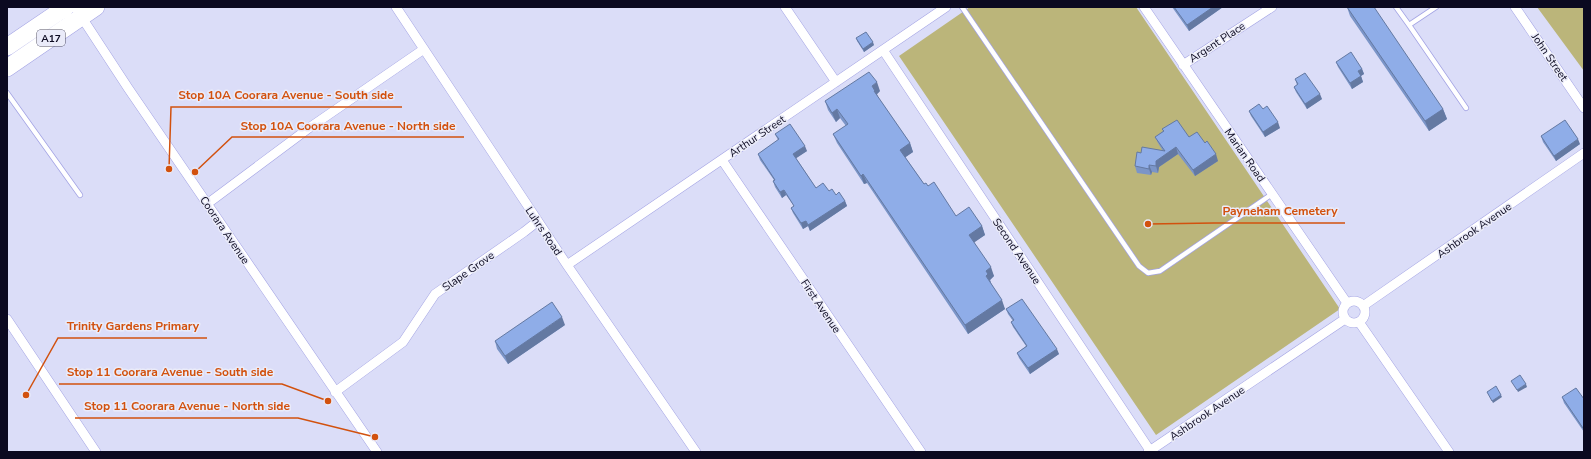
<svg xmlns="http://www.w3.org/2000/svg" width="1591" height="459" font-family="'Nunito Sans',sans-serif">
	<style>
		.green { fill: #bbb57a }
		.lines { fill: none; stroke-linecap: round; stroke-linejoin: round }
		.lane-casing { stroke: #a4a4e4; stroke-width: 6 }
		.street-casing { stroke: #a4a4e4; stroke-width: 10 }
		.highway-casing { stroke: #a4a4e4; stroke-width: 18 }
		.lane { stroke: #fff; stroke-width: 4.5 }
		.street { stroke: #fff; stroke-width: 9 }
		.highway { stroke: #fff; stroke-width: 17 }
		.wall { fill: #7b95c8 }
		.shaded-wall { fill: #6479a2 }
		.building { fill: #8fade8; stroke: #6479a2 }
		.labels { text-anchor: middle; stroke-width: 3; stroke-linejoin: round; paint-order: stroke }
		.shield { fill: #eaebf9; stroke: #4e4d61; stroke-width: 1 }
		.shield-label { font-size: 10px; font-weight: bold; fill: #0b0920 }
		.street-label { font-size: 11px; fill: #0b0920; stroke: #eaebf9 }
		.leader { fill: none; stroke: #d2510e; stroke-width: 1.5 }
		.callout-dot { fill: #d2510e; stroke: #eaebf9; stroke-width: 1.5 }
		.callout-label { font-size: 12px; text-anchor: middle; font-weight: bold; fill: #d2510e; stroke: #eaebf9; stroke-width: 3; stroke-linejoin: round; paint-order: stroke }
	</style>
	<rect width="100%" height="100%" fill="#dbddf8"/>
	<!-- green -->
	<path class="green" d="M970 7H1136L1340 309 1156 435 899 56Z
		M1537 7H1584V71Z"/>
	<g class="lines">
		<defs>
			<path id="lane" d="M962 7 1139 266 1148 273 1160 271 1272 194
				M1396 7 1409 25
				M1436 7 1409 25 1466 108
				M7 93 80 195"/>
			<path id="street" d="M75 7 128 88 377 452
				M396 7 567 265 696 452
				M785 7 836 82
				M1144 7 1347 303
				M1515 7 1584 108
				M883 50 1151 452
				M1183 65 1272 7
				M722 160 921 452
				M207 204 309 128 424 49
				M567 265 946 7
				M1343 312a11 11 0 1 1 22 0a11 11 0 1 1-22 0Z
				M1363 306 1584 153
				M7 319 96 452
				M1359 322 1449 452
				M335 392 403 342 435 294 524 232 538 221
				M1148 452 1345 319"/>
			<path id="highway" d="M7 47 66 7
				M7 68 96 7"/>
		</defs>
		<!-- lane casing -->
		<use href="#lane" class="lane-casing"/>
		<!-- street casing -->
		<use href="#street" class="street-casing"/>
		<!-- highway casing -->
		<use href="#highway" class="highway-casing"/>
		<!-- lane -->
		<use href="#lane" class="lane"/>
		<!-- street -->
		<use href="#street" class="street"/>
		<!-- highway -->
		<use href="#highway" class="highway"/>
	</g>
	<!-- wall -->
	<path class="wall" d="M1172 7H1223L1189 31Z
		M1347 7 1443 109 1447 119 1429 131 1350 16Z
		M856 38 874 45 864 52 857 41Z
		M1336 62 1362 69 1364 74 1361 76 1363 82 1352 89 1338 67Z
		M1295 79 1322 99 1307 109 1296 92 1294 87 1297 85Z
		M880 91 877 94V96L910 143 913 152 905 157 924 184 928 186 956 216 982 226 985 235 974 242 994 276 990 280 991 283 1005 309 968 334 867 183 864 184 837 143 833 134 846 126 840 118 836 122 828 110 825 101Z
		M1249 111 1280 128 1265 137 1251 116Z
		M1162 129 1189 137 1218 161 1195 176 1178 154 1159 167 1158 173 1152 172 1151 175 1137 173 1135 166 1141 153 1163 151 1158 143 1155 137 1163 131Z
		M775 134 807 151 796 158 816 188 829 191 845 201 847 206 810 231 808 226 803 229 793 213 791 208 794 206 786 195 782 198 775 187 773 181 774 180 760 160 758 154 778 140Z
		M1541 136 1580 144 1556 161 1543 142Z
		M1006 309 1059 354 1030 374 1019 358 1017 353 1026 346 1013 327 1011 322 1013 321 1008 314Z
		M565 325 508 364 497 349 495 341Z
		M1562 397 1584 399V432L1564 403Z"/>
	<!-- shaded-wall -->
	<path class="shaded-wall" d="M1213 7H1223L1189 31 1187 25Z
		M873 42 874 45 864 52 863 49Z
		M1362 69 1364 74 1359 77 1358 71Z
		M1361 76 1363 82 1352 89 1350 83Z
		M877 82 880 91 877 94 879 100H878L872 86Z
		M1320 94 1322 99 1307 109 1305 104Z
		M837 109 840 118 836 122 832 113Z
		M1443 109 1447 119 1429 131 1425 121Z
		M1278 122 1280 128 1265 137 1263 132Z
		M1578 139 1580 144 1556 161 1554 156Z
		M910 143 913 152 903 159 900 150Z
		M805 146 807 151 795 159 793 154Z
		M1176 147 1178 154 1159 167 1158 173 1156 166V161Z
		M1216 154 1218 161 1195 176 1193 170Z
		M1149 165 1152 172 1151 175 1149 169Z
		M863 174 867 183 864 184 861 176Z
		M784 190 786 195 782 198 780 192Z
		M845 201 847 206 810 231 808 225Z
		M806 221 808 226 803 229 801 223Z
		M982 226 985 235 972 244 969 235Z
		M991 267 994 276 990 280 991 283 986 276V271Z
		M1002 300 1005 309 968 334 965 325Z
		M562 317 565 325 508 364 505 356Z
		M1057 349 1059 354 1030 374 1028 368Z
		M1526 384 1527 387 1518 392 1517 390Z
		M1501 395 1502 397 1493 403 1492 401Z"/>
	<!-- building -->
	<path class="building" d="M1174 7H1213L1187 25Z
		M1347 7H1374L1443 109 1425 121Z
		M866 32 873 42 863 49 856 38Z
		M1351 52 1362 69 1358 71 1361 76 1350 83 1336 62Z
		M869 72 877 82 872 86 875 91H874L910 143 900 150 924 184 926 183 928 186 934 182 956 216 969 207 982 226 969 235 991 267 986 271 988 274 986 276 1002 300 965 325 863 174 861 176 833 134 848 124 837 109 832 113 825 101Z
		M1305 73 1320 94 1305 104 1294 87 1298 84 1295 79Z
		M1259 104 1263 109 1267 106 1278 122 1263 132 1249 111Z
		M1177 120 1189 137 1197 132 1205 143 1207 141 1216 154 1193 170 1176 147 1156 161V166L1149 165V169L1135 166 1137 152 1141 153 1142 147 1165 151 1155 137 1164 131 1162 129Z
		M1565 120 1578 139 1554 156 1541 136Z
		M790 124 805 146 793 154 816 188 823 183 829 191 832 189 836 195 839 192 845 201 808 225 806 221 801 223 791 208 794 206 784 190 780 192 773 181 775 180 758 154 779 139 775 134Z
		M1022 299 1057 349 1028 368 1017 353 1027 346 1011 322 1014 320 1006 309Z
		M552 302 562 317 505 356 495 341Z
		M1520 375 1526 384 1517 390 1511 381Z
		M1496 386 1501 395 1492 401 1487 392Z
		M1576 388 1584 399V427L1583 428 1562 397Z"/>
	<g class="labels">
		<!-- shield labels -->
		<rect class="shield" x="37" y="30" width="28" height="16" rx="3"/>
		<g class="shield-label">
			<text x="51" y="42">A17</text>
		</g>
		<!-- street labels -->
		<g class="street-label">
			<text transform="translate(1217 42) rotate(-33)" y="4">Argent Place</text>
			<text transform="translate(1550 57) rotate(56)" y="4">John Street</text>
			<text transform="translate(757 136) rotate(-34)" y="4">Arthur Street</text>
			<text transform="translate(1245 155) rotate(55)" y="4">Marian Road</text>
			<text transform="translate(225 230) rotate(56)" y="4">Coorara Avenue</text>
			<text transform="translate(1474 230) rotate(-35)" y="4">Ashbrook Avenue</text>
			<text transform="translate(544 231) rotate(56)" y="4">Luhrs Road</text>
			<text transform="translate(1017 251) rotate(56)" y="4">Second Avenue</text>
			<text transform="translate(468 271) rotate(-35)" y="4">Slape Grove</text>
			<text transform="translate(821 306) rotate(56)" y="4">First Avenue</text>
			<text transform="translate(1207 413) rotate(-34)" y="4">Ashbrook Avenue</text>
		</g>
	</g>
	<!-- callouts -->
	<path class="leader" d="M169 169L171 107H402M195 172L232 137H464M1148 224L1214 223H1345M26 395L58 338H207M328 401L282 384H59M375 437L298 418H75"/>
	<g class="callout-dot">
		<circle cx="169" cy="169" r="4"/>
		<circle cx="195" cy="172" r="4"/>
		<circle cx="1148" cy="224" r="4"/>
		<circle cx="26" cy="395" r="4"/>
		<circle cx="328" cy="401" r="4"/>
		<circle cx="375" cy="437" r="4"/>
	</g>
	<g class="callout-label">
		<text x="286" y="99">Stop 10A Coorara Avenue - South side</text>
		<text x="348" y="130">Stop 10A Coorara Avenue - North side</text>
		<text x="1280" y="215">Payneham Cemetery</text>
		<text x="133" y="330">Trinity Gardens Primary</text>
		<text x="170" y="376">Stop 11 Coorara Avenue - South side</text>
		<text x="187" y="410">Stop 11 Coorara Avenue - North side</text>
	</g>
	<!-- border -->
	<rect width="1591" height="459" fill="none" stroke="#0b0920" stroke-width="16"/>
</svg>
